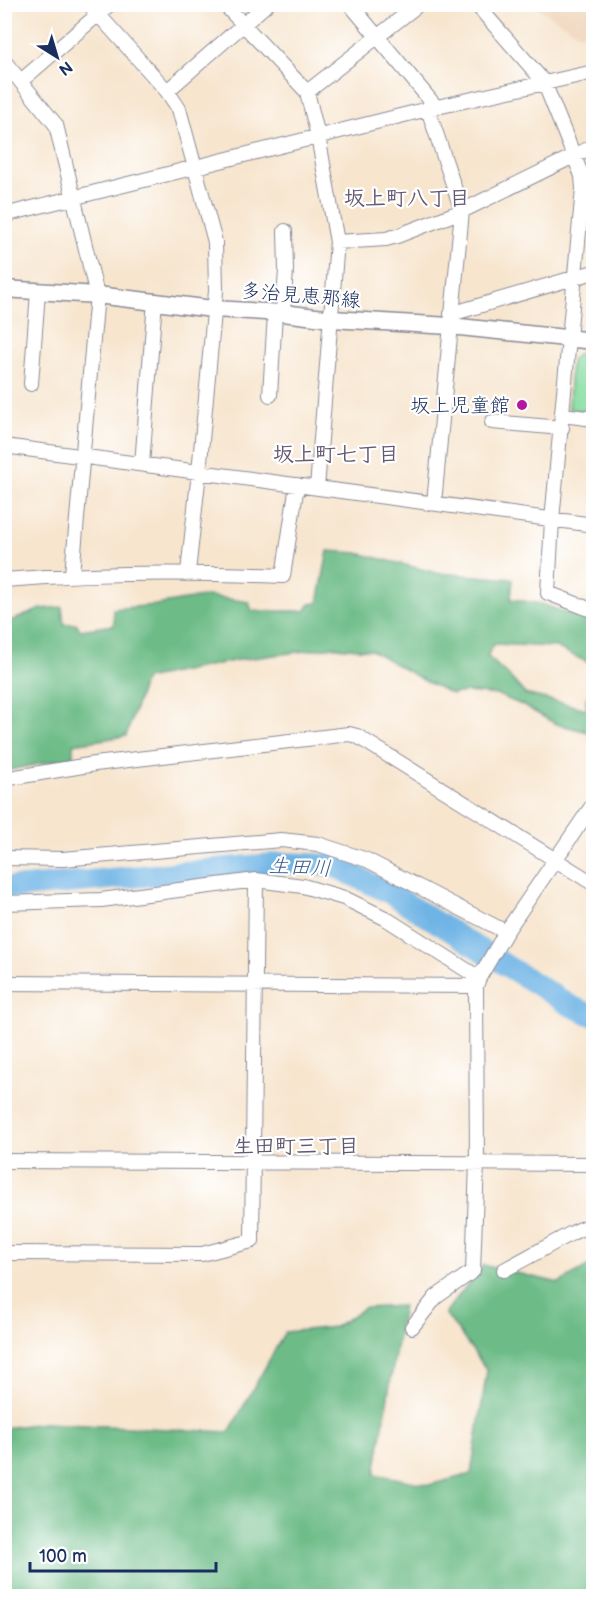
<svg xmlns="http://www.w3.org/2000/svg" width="598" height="1601" font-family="'Balsamiq Sans','Klee One',sans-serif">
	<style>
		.built { fill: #f0d5bc }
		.green { fill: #87dda1; stroke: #518680; stroke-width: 1.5 }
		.forest { fill: #6dbc87; stroke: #447672; stroke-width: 1.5 }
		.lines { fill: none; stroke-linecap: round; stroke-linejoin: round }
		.river { stroke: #6eb4e5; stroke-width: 22 }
		.minor-casing { stroke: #898a96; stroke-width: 16 }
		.major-casing { stroke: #898a96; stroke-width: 19 }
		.minor { stroke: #fff; stroke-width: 14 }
		.major { stroke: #fff; stroke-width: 16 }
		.poi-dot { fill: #b5179e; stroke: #fff; stroke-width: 2 }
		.labels { text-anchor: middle; stroke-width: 4.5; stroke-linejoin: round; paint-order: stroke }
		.street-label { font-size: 20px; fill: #1b2f5e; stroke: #fff }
		.poi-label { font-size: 20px; fill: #1b2f5e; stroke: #fff; text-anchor: end }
		.neighbourhood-label { font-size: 21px; font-weight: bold; fill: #645973; stroke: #fff }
		.water-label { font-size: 21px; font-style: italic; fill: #385e8d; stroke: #fff }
	</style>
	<rect width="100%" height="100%" fill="#fff"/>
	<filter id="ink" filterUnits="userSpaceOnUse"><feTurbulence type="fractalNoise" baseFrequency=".0167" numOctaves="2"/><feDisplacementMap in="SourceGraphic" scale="12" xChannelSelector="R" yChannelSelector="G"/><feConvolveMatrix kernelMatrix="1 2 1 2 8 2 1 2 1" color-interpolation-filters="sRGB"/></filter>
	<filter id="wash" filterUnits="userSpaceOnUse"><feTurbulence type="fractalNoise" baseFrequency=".008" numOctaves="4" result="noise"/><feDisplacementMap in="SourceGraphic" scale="24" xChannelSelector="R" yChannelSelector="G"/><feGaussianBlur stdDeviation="1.35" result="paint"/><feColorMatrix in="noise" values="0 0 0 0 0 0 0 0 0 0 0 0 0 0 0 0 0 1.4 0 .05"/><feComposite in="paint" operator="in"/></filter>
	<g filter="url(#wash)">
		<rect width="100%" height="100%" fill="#f7e5ce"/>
		<!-- built -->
		<path class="built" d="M533 5H593V25L581 35Z"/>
		<!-- green -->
		<path class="green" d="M583 351 593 352V413L569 409 571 360Z"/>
		<!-- forest -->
		<path class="forest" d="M328 551 358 553 437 573 513 579 511 599 542 604 588 621C590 636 594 649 593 665L556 647 494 644 487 656 510 677 525 694 587 709 586 699 593 688V733L556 724 524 706 498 695 467 692 452 694 425 681 371 650 334 647 238 660 145 679 126 736 73 744V757L5 771V623L41 609 62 607 64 624H77L80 630 114 625 113 609 156 605 208 596 249 602 252 611H305L310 604 318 603Z
			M593 1264V1596H5L4 1428 44 1423 229 1432 285 1332 335 1327 364 1308 403 1306 375 1474 429 1485 471 1474 487 1370 445 1313 483 1265 559 1283Z"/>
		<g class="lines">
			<!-- river -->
			<path class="river" d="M4 887H24L282 863 332 865 388 892 571 1006 594 1016"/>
		</g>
	</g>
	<g filter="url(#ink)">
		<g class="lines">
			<defs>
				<path id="minor" d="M89 4 167 91 179 109 215 242 216 291 199 472 188 572
					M224 4 307 92 318 136 337 242 317 488
					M350 4 436 107
					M476 4 544 82 582 176 583 189 552 520 548 593 589 609
					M4 61 56 125 97 295 72 574
					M21 81 110 4
					M167 91 267 4
					M307 92 419 4
					M428 109 462 211 434 503
					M4 215 428 109 594 72
					M337 242 386 239 397 236 462 211 594 146
					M283 313 286 270 285 231
					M451 314 594 272
					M31 384 38 292
					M270 395 275 313
					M563 415 594 419
					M492 422 562 428
					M4 446 594 525
					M142 464 155 301
					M4 580C98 572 189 572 283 576L297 485
					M4 779 95 764 349 734 357 736 594 884
					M4 858 63 859 281 840 318 844 367 860 506 932
					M4 903 101 900 256 880 303 886 344 898 385 918 479 978
					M4 983 476 986
					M4 1161 594 1164
					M4 1253 202 1254 252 1241 256 880
					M504 1270 572 1233 594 1223
					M412 1327 436 1297 473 1271 477 1163 476 986 479 978 506 932 594 803"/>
				<path id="major" d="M4 289 97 295 213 309 283 313 332 319 450 326 594 341"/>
			</defs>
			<!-- minor casing -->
			<use href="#minor" class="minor-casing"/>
			<!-- major casing -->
			<use href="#major" class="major-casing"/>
			<!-- minor -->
			<use href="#minor" class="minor"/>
			<!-- major -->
			<use href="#major" class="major"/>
		</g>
	</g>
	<!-- markers -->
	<circle class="poi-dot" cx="522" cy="405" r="6"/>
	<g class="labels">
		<!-- street labels -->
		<g class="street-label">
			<text transform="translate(301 295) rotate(5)" y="7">多治見恵那線</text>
		</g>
		<!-- poi labels -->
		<g class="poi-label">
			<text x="510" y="412">坂上児童館</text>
		</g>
		<!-- neighbourhood labels -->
		<g class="neighbourhood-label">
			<text x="407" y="205">坂上町八丁目</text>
			<text x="336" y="461">坂上町七丁目</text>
			<text x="296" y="1153">生田町三丁目</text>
		</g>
		<!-- water labels -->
		<g class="water-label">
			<text transform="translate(300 867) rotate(3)" y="7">生田川</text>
		</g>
	</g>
	<!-- margin -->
	<rect width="598" height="1601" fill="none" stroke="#fff" stroke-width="24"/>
	<!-- north arrow -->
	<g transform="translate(57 57) rotate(143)" stroke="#ffffff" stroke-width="4.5" paint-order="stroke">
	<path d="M0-4.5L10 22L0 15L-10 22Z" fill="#1b2f5e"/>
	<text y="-9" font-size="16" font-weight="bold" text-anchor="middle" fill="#1b2f5e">N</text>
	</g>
	<!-- scale -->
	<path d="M30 1562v9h186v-9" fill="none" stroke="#1b2f5e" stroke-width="3"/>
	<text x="39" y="1562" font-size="18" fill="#1b2f5e" stroke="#ffffff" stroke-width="4.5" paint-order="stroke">100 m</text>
</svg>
